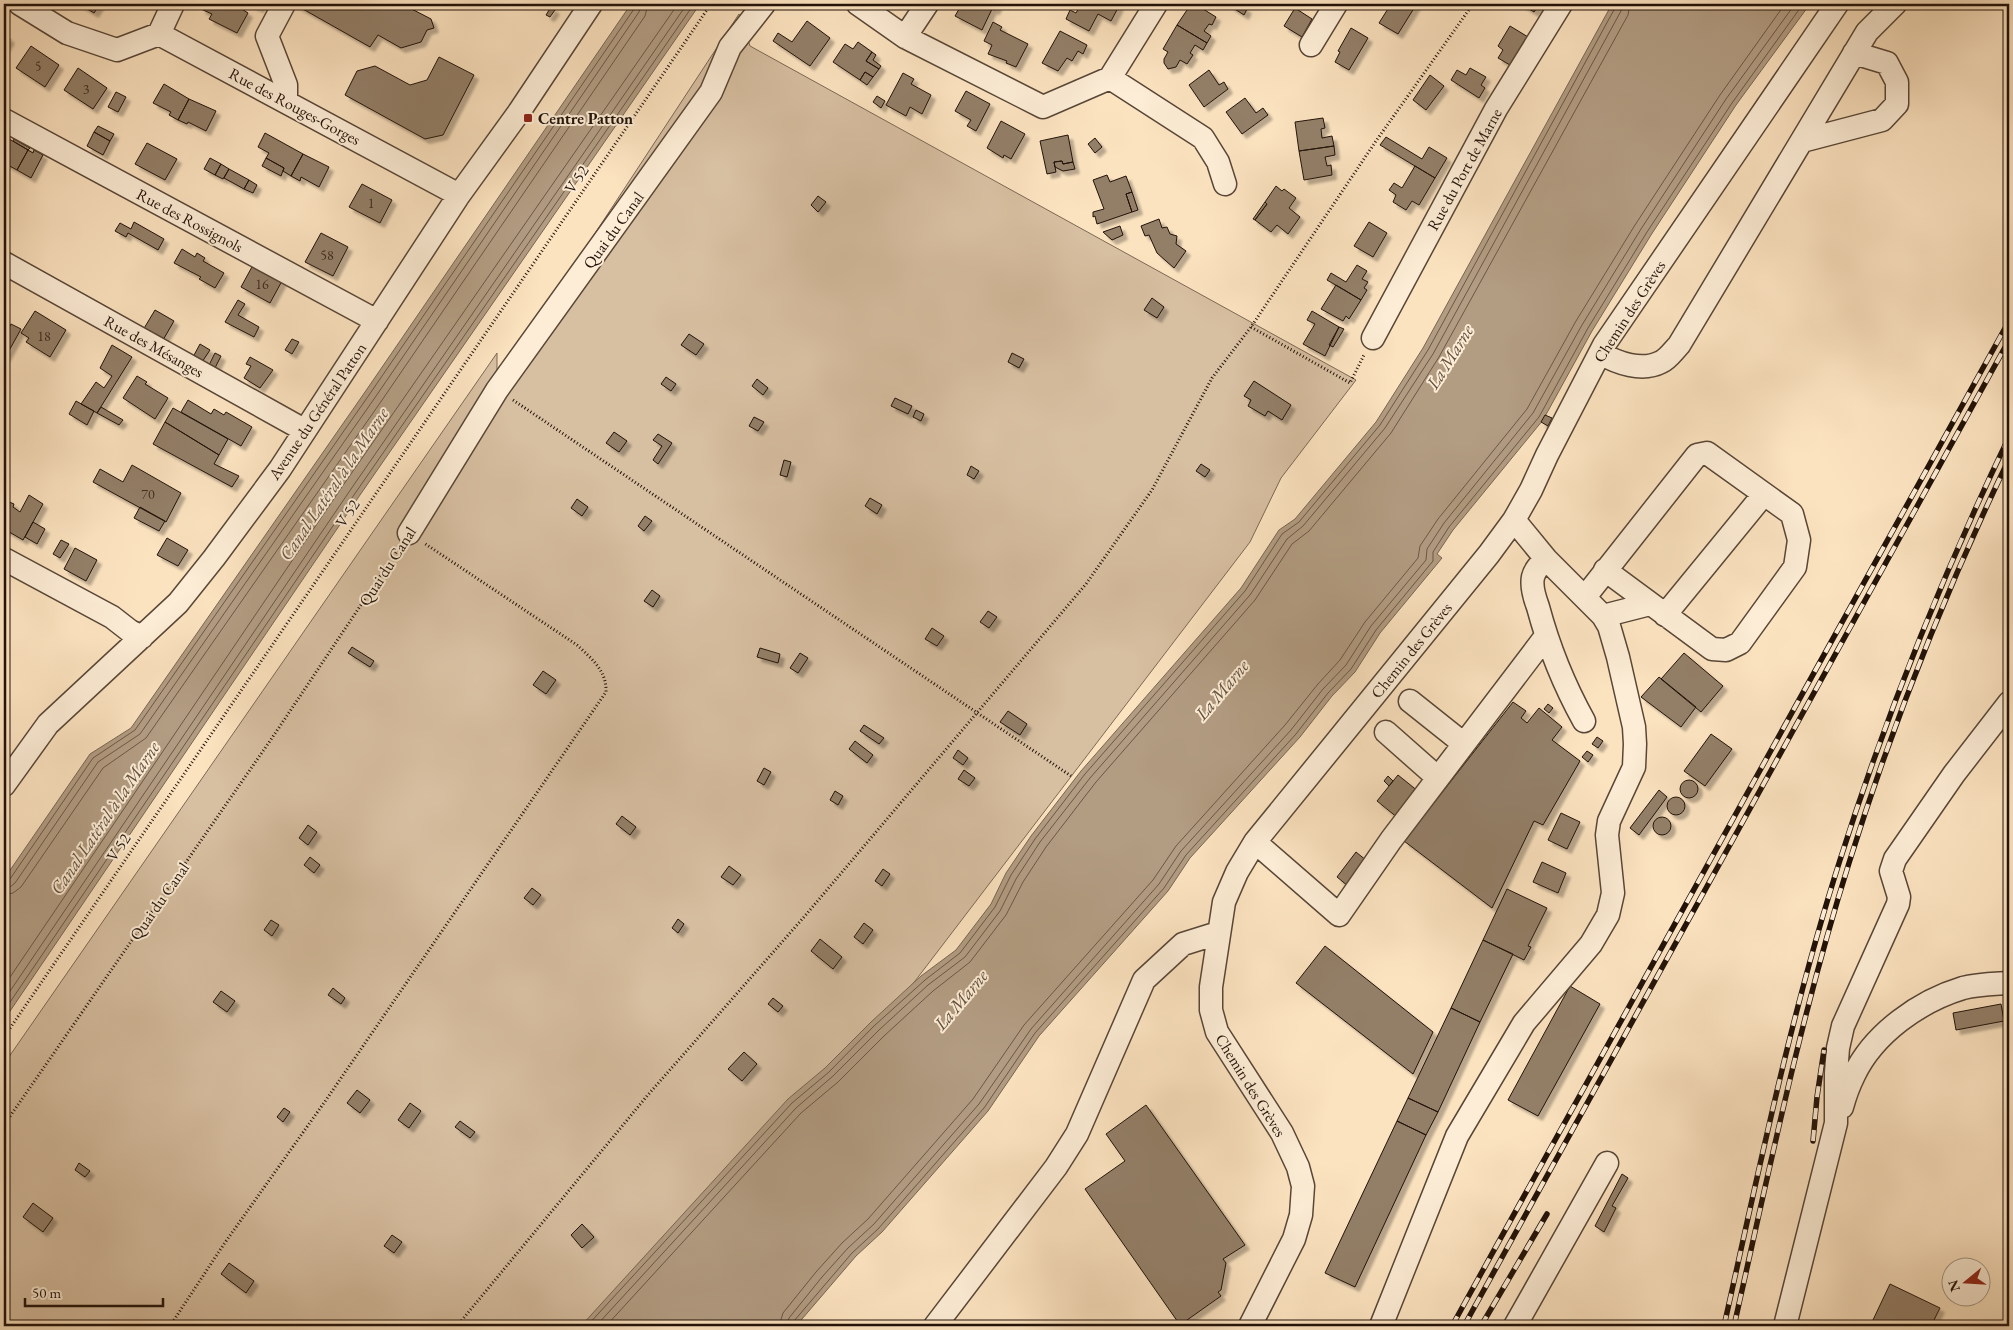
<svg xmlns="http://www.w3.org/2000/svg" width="2013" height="1330" font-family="'EB Garamond',serif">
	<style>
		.green { fill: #d7bfa1; stroke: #7c6855 }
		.water { fill: #b29c82; stroke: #786552 }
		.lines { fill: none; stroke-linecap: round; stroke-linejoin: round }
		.shore { stroke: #6a5746; stroke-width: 1 }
		.building { fill: #937f68; stroke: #221209; filter: url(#shadow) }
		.minor-casing { stroke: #584637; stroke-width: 25 }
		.path { stroke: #221209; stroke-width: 3; stroke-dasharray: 1 2.5; stroke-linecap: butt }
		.minor { stroke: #fdedd6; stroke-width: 22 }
		.rail-casing { stroke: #221209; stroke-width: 5.5 }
		.rail { stroke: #fdedd6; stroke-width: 4; stroke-dasharray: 11; stroke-linecap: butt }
		.poi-dot { fill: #8f2418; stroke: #fdedd6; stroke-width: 2 }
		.labels { text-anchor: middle; stroke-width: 4; stroke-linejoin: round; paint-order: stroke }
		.number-label { font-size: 14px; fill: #3e2d21 }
		.street-label { font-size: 16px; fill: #221209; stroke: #fdedd6 }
		.poi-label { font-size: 16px; font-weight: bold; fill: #221209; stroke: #fdedd6; text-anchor: start }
		.water-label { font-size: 18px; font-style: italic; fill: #63503f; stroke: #fdedd6 }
	</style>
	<defs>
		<filter id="shadow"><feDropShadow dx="4.5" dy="4.5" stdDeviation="1" flood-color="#0004"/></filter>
	</defs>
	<rect width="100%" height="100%" fill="#fce3c0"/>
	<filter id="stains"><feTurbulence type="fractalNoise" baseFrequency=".004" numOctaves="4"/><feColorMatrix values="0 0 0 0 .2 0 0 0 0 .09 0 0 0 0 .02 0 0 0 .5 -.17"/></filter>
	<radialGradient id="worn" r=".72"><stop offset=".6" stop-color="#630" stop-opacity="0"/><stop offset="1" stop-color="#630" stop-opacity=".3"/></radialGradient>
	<!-- green -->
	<path class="green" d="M739 14 750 46 1356 380 1281 478 1250 542 880 1027 600 1326H4V1064L497 353V388L565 279Z"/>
	<!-- water -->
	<path class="water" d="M631 4H700L360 495 4 1020V879L90 754 131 728 365 392Z
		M1612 4H1810L1736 105 1651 235 1592 331 1543 420 1453 530 1437 554 1442 558 1380 633 1355 672 1332 696 1300 737 1190 858 1168 891 1039 1036 988 1111 882 1232 856 1256 796 1326H581L788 1099 825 1068 871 1022 921 976 956 950 991 904 1006 873 1031 836 1081 771 1241 588 1279 530 1295 519 1376 422 1423 348Z"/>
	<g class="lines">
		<!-- shore -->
		<path class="shore" d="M4 881 10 879 93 758 135 730 369 395 634 9 635 4
			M4 888 10 887 15 883 98 762 140 734 374 399 639 12 641 4
			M4 895 13 893 21 887 103 768 146 738 380 403 645 16 648 4
			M4 986 344 484 678 4
			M4 1000 351 489 687 4
			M4 1011 356 492 694 4
			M587 1326 792 1103 829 1072 874 1026 925 980 960 953 995 907 1011 875 1035 839 1085 774 1245 591 1282 534 1299 522 1380 425 1428 350 1615 8 1616 4
			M596 1326 796 1108 833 1076 879 1030 928 985 965 957 1000 911 1016 879 1040 842 1090 778 1250 595 1287 539 1303 526 1385 428 1433 354 1621 11 1622 4
			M606 1326 801 1113 838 1082 884 1036 933 991 970 962 1006 915 1023 882 1046 847 1096 782 1255 600 1292 544 1309 531 1391 433 1439 357 1628 15 1630 4
			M779 1326 783 1313 816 1272 842 1243 868 1219 973 1099 1024 1025 1153 880 1176 846 1285 725 1318 684 1340 660 1365 622 1418 558 1420 546 1438 519 1527 409 1576 321 1635 225 1720 95 1785 4
			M787 1326 789 1318 822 1277 848 1248 874 1224 979 1104 1031 1029 1159 884 1181 851 1291 730 1323 689 1346 665 1371 626 1426 560 1427 549 1444 523 1533 413 1582 325 1641 229 1726 99 1795 4
			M793 1326 794 1321 852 1253 878 1229 984 1108 1035 1033 1164 888 1186 855 1296 734 1328 693 1351 669 1376 630 1433 561V552L1449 527 1539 417 1588 328 1647 232 1732 103 1803 4"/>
	</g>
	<!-- building -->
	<path class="building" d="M79 4H100L94 13Z
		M203 4H226L231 6 232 4H234L248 13 237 33 209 19 212 14 201 9Z
		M250 4H262L259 8Z
		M294 4H402L431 19 434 28 427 30 421 42 401 48 378 35 370 47Z
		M962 4H998L995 10 992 9 982 30 955 16Z
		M1081 4H1114L1119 6 1111 21 1098 14 1089 31 1066 19 1070 10 1076 13Z
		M1191 4H1195L1216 17 1212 25 1209 24 1204 31 1211 36 1207 43 1177 25Z
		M1231 4H1239L1247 9 1244 15 1230 6Z
		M1391 4 1416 5 1398 34 1379 23Z
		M1521 4H1540L1534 12Z
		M551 7 555 10 550 17 546 15Z
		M1295 8 1312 19 1302 37 1284 26Z
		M807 21 830 38 810 66 773 41 778 33 792 42Z
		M993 22 1002 27 1000 30 1028 44 1016 67 1006 63 1007 61 988 54 992 45 984 41Z
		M1177 25 1207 43 1203 50 1195 45 1190 53 1193 55 1187 64 1180 60 1176 67 1168 69 1164 63V59L1168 52 1163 49Z
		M1510 26 1528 37 1510 65 1498 58 1503 50 1498 46Z
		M1351 28 1368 38 1349 70 1335 62 1340 52 1338 51Z
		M1060 31 1087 45 1083 54 1078 51 1072 61 1067 58 1058 71 1042 63Z
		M4 34 10 39 4 49Z
		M858 42 872 52 866 61 879 69 873 77 865 72 860 80 833 62 845 44 853 49Z
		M31 46 59 65 45 87 16 68Z
		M872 52 876 55 873 60 881 66 879 69 866 61Z
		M439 57 474 75 443 135 425 139 345 95 357 71 375 66 410 85 427 80Z
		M78 68 107 88 93 109 64 90Z
		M1470 68 1486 77 1481 85 1485 88 1479 98 1451 80 1457 70 1466 75Z
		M1209 70 1219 85 1224 82 1228 89 1204 107 1189 85Z
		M865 72 873 77 867 85 860 80Z
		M903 73 914 79 911 84 931 95 922 114 910 107 906 116 886 105Z
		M1430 75 1444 86 1426 110 1413 100Z
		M164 84 189 99 178 120 169 115 171 112 153 103Z
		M966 91 990 104 976 131 967 126 971 120 955 111Z
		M116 92 126 97 118 112 108 107Z
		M877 96 885 101 881 108 873 102Z
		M1245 98 1256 113 1263 108 1268 115 1242 134 1226 112Z
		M189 99 216 111 206 131 188 122 187 124 178 120Z
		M1323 118 1325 128 1321 129 1322 138 1332 136 1334 146 1299 151 1295 122Z
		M1001 121 1025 134 1011 159 1004 155 1003 158 987 148Z
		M98 126 114 134 110 141 94 132Z
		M94 132 110 141 103 155 87 146Z
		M265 133 303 154 291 176 283 171 284 168 266 158 269 153 258 147Z
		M1068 135 1073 162 1063 164 1062 161 1054 162 1056 172 1047 174 1040 141Z
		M4 136 28 150 17 170 4 163Z
		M1386 137 1422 159 1429 147 1447 158 1435 178 1380 145Z
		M1095 138 1102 147 1095 153 1088 144Z
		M14 139 30 148 28 150 13 141Z
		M147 143 177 159 165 180 135 164Z
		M1334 146 1335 155 1325 157 1327 166 1331 165 1332 175 1304 180 1299 151Z
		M28 150 33 153 34 150 43 155 31 178 17 170Z
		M303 154 329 167 319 187 301 177 300 181 291 176Z
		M210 158 221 164 215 175 204 169Z
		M266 158 284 168 281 176 262 166Z
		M1062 161 1063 164 1073 162 1075 169 1063 171 1055 167 1054 162Z
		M221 164 229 169 223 179 215 175Z
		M1415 166 1435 178 1419 205 1412 201 1406 210 1393 202 1396 195 1389 190 1394 183 1402 188Z
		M229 169 249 180 244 189 224 178Z
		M1107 175 1110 182 1126 176 1132 192 1126 194 1132 212 1097 224 1095 216 1093 217V212L1104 209 1093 180Z
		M249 180 257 185 253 193 244 189Z
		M362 184 392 200 380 223 349 207Z
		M1276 186 1282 191 1284 189 1296 198 1289 208 1300 217 1288 234 1277 225 1271 232 1255 220 1267 204 1265 202Z
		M1132 192 1138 210 1132 212 1126 194Z
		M818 196 826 202 818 212 811 205Z
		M1265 202 1267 204 1255 220 1253 219Z
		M1159 219 1162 228 1167 227 1170 234 1177 236 1176 244 1186 251 1174 268 1157 253 1149 235 1145 236 1141 226Z
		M134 222 164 239 158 250 128 233 126 237 115 231 120 223 131 229Z
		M1369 222 1387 233 1373 257 1354 246Z
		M1120 226 1123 235 1112 240 1103 232Z
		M321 233 348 247 333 276 305 262Z
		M182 249 195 257 197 253 205 258 203 261 224 273 215 288 199 279 201 277 174 263Z
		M253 265 282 281 270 303 241 287Z
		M1357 265 1367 271 1362 279 1368 282 1364 288 1367 290 1361 300 1327 280 1331 273 1346 282Z
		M1336 285 1361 300 1349 319 1346 316 1343 321 1321 309Z
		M1152 298 1164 307 1157 318 1144 310Z
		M238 300 245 304 238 315 259 327 254 337 225 322Z
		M155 310 174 321 163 340 143 330Z
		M35 311 66 330 50 357 26 342 29 338 21 333Z
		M1312 311 1339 327 1325 356 1303 344 1315 324 1307 320Z
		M11 324 21 329 5 358 4 348 7 342 4 337Z
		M1339 327 1344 329 1333 347 1329 345Z
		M689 334 704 344 696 355 681 345Z
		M292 339 299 342 292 354 285 350Z
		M200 344 210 350 202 362 193 357Z
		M112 345 132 357 97 413 81 404 96 382 104 388 112 376 100 368Z
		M215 353 221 356 215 368 209 365Z
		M1012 353 1024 359 1019 368 1008 362Z
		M250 357 273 370 260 388 244 378 251 366 246 364Z
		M137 376 147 382 145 384 168 398 155 419 123 398Z
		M666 377 676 384 671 391 661 384Z
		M757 379 768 388 763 395 752 386Z
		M1254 381 1291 405 1282 420 1268 411 1265 416 1248 406 1251 400 1244 396Z
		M895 398 912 406 908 414 891 406Z
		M188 400 211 414 214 409 224 415 226 412 252 427 241 446 181 412Z
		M76 401 94 411 87 425 69 414Z
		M101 407 123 420 119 425 97 413Z
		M173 408 228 439 219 455 165 422Z
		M916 410 924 414 921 421 913 417Z
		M1545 415 1552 418 1548 426 1541 422Z
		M754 417 764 422 758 431 749 426Z
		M165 422 219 455 214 464 239 476 232 487 153 444Z
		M614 432 627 441 619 452 606 443Z
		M658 434 672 443 658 464 653 460 662 446 653 440Z
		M784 460 791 462 787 477 780 475Z
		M1201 464 1210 470 1205 477 1196 471Z
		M132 465 181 493 166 522 93 482 100 469 123 482Z
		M971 466 979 471 974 479 967 475Z
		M29 495 43 504 23 540 4 529V507L7 501 14 504 13 507 20 512Z
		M870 498 882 505 877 514 865 506Z
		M577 499 588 507 582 516 571 508Z
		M140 507 165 521 159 531 134 518Z
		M645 516 652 521 644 531 638 526Z
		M33 522 45 529 37 544 25 537Z
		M167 538 188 550 178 566 157 555Z
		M61 540 69 544 60 558 53 554Z
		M75 548 97 560 86 581 64 569Z
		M652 590 660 596 653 607 644 601Z
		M988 611 997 617 989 628 980 622Z
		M932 628 944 636 937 646 925 639Z
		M352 647 374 661 370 667 348 653Z
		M760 648 780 654 778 663 757 657Z
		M800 653 808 658 798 673 790 668Z
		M1684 653 1723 686 1701 712 1661 679Z
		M543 671 556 680 546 694 533 685Z
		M1659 677 1696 707 1681 727 1641 697Z
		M1513 702 1526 711 1521 718 1527 723 1539 708 1562 727 1552 740 1580 761 1543 825 1534 821 1492 908 1404 841Z
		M1548 704 1553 708 1549 713 1544 709Z
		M1008 711 1027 724 1020 735 1000 722Z
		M864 725 884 738 879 744 860 731Z
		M1711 734 1732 749 1705 786 1684 771Z
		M1597 737 1603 741 1598 748 1592 744Z
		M855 741 873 755 867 763 849 749Z
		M958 750 968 758 963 765 953 758Z
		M1587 751 1593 755 1588 762 1582 757Z
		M764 768 771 772 764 785 757 781Z
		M964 770 975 778 969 786 958 779Z
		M1398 775 1419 792 1398 818 1377 801Z
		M1388 776 1393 781 1389 786 1384 781Z
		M1680 789a9 9 0 1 1 18 0a9 9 0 1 1-18 0Z
		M1659 790 1667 797 1639 835 1630 828Z
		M835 791 843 796 838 805 830 800Z
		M1667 806a9 9 0 1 1 18 0a9 9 0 1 1-18 0Z
		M1561 813 1580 822 1567 849 1548 840Z
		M622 816 636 827 630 835 616 824Z
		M1653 826a9 9 0 1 1 18 0a9 9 0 1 1-18 0Z
		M308 825 317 832 308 845 299 838Z
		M1356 852 1367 861 1348 886 1337 877Z
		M310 857 320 865 314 873 304 865Z
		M1542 862 1566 873 1558 893 1533 882Z
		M729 866 741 875 733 885 721 877Z
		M883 869 890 874 882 886 875 881Z
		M532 888 541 895 533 905 524 898Z
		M1507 889 1547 908 1528 946 1531 947 1524 960 1483 940Z
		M678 919 684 924 678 933 672 928Z
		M271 920 279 925 272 936 264 930Z
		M864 923 873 930 863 944 854 937Z
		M820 939 842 957 833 969 811 951Z
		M1483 940 1513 954 1480 1022 1451 1008Z
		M1325 946 1433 1032 1413 1074 1296 983Z
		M1570 986 1600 1004 1538 1116 1508 1100Z
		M333 988 345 998 341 1004 328 995Z
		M221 991 235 1001 227 1012 213 1002Z
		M773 998 783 1006 778 1012 768 1004Z
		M2001 1004 2004 1021 1956 1030 1953 1013Z
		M1451 1008 1480 1022 1438 1112 1408 1098Z
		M744 1052 757 1064 742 1081 728 1069Z
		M357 1090 370 1100 360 1113 347 1103Z
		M1408 1098 1438 1112 1426 1135 1397 1121Z
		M410 1103 421 1111 409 1128 398 1120Z
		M1146 1105 1245 1245 1223 1259 1226 1263 1221 1290 1218 1292 1221 1296 1180 1325 1085 1189 1125 1161 1106 1134Z
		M284 1108 290 1112 283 1122 277 1117Z
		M460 1121 475 1132 470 1138 455 1127Z
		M1397 1121 1426 1135 1355 1287 1325 1273Z
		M79 1163 90 1171 85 1177 75 1170Z
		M1622 1174 1628 1178 1612 1206 1616 1208 1604 1232 1595 1226Z
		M33 1203 53 1218 43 1232 23 1217Z
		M582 1224 594 1237 582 1248 571 1235Z
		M392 1235 402 1242 394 1253 384 1246Z
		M229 1263 254 1281 246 1293 221 1274Z
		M1890 1284 1940 1308 1931 1326H1881L1872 1322Z"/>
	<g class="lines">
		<defs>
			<path id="minor" d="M20 4 67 33 117 50 159 34
				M173 4 159 34 459 195
				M284 4 267 36 286 85V101
				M858 4 905 37 1043 107 1110 78 1203 138 1218 162 1225 184
				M905 37 927 4
				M1311 45 1336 4
				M1110 78 1156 4
				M4 120 377 321
				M1802 141 1882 120 1897 104V82L1887 63 1854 53
				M4 263 304 430
				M1373 338 1496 109 1561 4
				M1600 353C1617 363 1642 372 1661 362 1668 359 1674 350 1679 345L1867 32 1895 4
				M409 533 497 390 711 92 730 47 764 4
				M4 559 112 617 130 631 142 637
				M1546 559C1540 565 1535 569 1533 577 1531 586 1535 599 1538 607 1549 648 1564 685 1584 721
				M1585 597 1697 455 1707 453 1792 514 1799 540 1795 567 1740 643 1726 650 1712 649 1605 570
				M1665 615 1764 494
				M1603 616 1650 604
				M1410 701 1464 744
				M1386 732 1438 778
				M4 785 48 724 178 603 214 558 280 469 459 195 519 112 591 4
				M1255 842 1339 915 1391 840 1546 636
				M1842 1107C1845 1096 1849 1085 1854 1075 1874 1033 1920 1001 1963 988 1978 984 1994 984 2009 983
				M935 1326 1056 1167 1077 1134 1144 980 1183 944 1218 933
				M1250 1326 1294 1239 1301 1215 1303 1186 1298 1167 1282 1133 1217 1032 1211 1010V987L1224 902 1237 872 1255 842 1489 554 1514 520 1531 490 1547 455 1604 345 1837 4
				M1381 1326 1457 1136 1524 1023 1591 944 1608 915 1613 893 1607 835 1609 821 1634 767 1635 744 1634 727 1618 657 1609 626 1603 616 1546 559 1514 520
				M1515 1326 1607 1163
				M1785 1326 1836 1123V1073L1838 1048 1843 1026 1898 904 1899 897 1891 871 1895 859 1954 774 2009 703"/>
		</defs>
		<!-- minor casing -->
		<use href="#minor" class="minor-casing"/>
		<!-- path -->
		<path class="path" d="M1251 327 1350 383 1364 355
			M513 400 1071 776
			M4 1037 711 4
			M4 1125 272 738 399 548
			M170 1326 224 1244 326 1100 606 692C607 671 592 659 577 645L424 543
			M457 1326 647 1096 804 917 1086 584 1152 490 1212 378 1251 327 1376 141 1473 4"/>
		<!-- minor -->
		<use href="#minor" class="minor"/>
		<defs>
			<path id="rail" d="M1813 1141 1817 1097 1824 1050
				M1452 1326 2009 321
				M1464 1326 2009 340
				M1481 1326 1547 1214
				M1724 1326C1759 1170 1791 1013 1840 860 1886 715 1943 574 2009 437
				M1734 1326C1769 1171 1801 1015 1849 863 1892 725 1946 590 2009 459"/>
		</defs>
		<!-- rail casing -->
		<use href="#rail" class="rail-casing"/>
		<!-- rail -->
		<use href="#rail" class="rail"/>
	</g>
	<!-- markers -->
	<rect class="poi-dot" x="523" y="113" width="10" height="10" rx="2.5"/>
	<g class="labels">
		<!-- number labels -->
		<g class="number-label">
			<text x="38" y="71">5</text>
			<text x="86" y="94">3</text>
			<text x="371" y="208">1</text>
			<text x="327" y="260">58</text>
			<text x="262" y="289">16</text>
			<text x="44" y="341">18</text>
			<text x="148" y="499">70</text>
		</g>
		<!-- street labels -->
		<g class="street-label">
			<text transform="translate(295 106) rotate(28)" y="6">Rue des Rouges-Gorges</text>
			<text transform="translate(1464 169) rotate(-61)" y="6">Rue du Port de Marne</text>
			<text transform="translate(576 179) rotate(-56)" y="6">V 52</text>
			<text transform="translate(190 220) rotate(28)" y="6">Rue des Rossignols</text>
			<text transform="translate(613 230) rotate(-54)" y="6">Quai du Canal</text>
			<text transform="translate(1629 311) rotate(-57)" y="6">Chemin des Grèves</text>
			<text transform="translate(154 346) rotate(29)" y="6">Rue des Mésanges</text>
			<text transform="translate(317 411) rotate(-56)" y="6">Avenue du Général Patton</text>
			<text transform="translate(347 513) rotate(-56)" y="6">V 52</text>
			<text transform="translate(387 566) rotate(-57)" y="6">Quai du Canal</text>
			<text transform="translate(1411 650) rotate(-51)" y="6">Chemin des Grèves</text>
			<text transform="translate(118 847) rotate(-56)" y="6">V 52</text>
			<text transform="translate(159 901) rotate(-55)" y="6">Quai du Canal</text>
			<text transform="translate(1251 1085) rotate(58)" y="6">Chemin des Grèves</text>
		</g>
		<!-- poi labels -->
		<g class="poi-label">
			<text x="538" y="124">Centre Patton</text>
		</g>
		<!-- water labels -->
		<g class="water-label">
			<text transform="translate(1450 357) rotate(-58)" y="6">La Marne</text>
			<text transform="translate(334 484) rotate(-56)" y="6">Canal Latéral à la Marne</text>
			<text transform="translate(1222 690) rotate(-50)" y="6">La Marne</text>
			<text transform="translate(105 818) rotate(-56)" y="6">Canal Latéral à la Marne</text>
			<text transform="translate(961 1000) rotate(-50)" y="6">La Marne</text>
		</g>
	</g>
	<!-- margin -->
	<rect width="2013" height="1330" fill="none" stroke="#fce3c0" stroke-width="20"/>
	<rect x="5" y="5" width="2003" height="1320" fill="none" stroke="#221209" stroke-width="2.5"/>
	<rect x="10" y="10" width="1993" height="1310" fill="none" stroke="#221209"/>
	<!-- north arrow -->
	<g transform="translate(1966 1282) rotate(252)"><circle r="24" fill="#fdedd6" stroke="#a59584"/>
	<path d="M0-4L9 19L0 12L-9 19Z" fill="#8f2418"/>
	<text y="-8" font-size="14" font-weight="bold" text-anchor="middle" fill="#221209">N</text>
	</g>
	<!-- scale -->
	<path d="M25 1298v8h138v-8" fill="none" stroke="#221209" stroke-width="2.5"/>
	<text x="32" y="1298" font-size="15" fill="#221209" stroke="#fdedd6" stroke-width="4" paint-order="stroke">50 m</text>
	<rect width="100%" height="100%" filter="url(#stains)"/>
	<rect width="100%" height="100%" fill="url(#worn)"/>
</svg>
